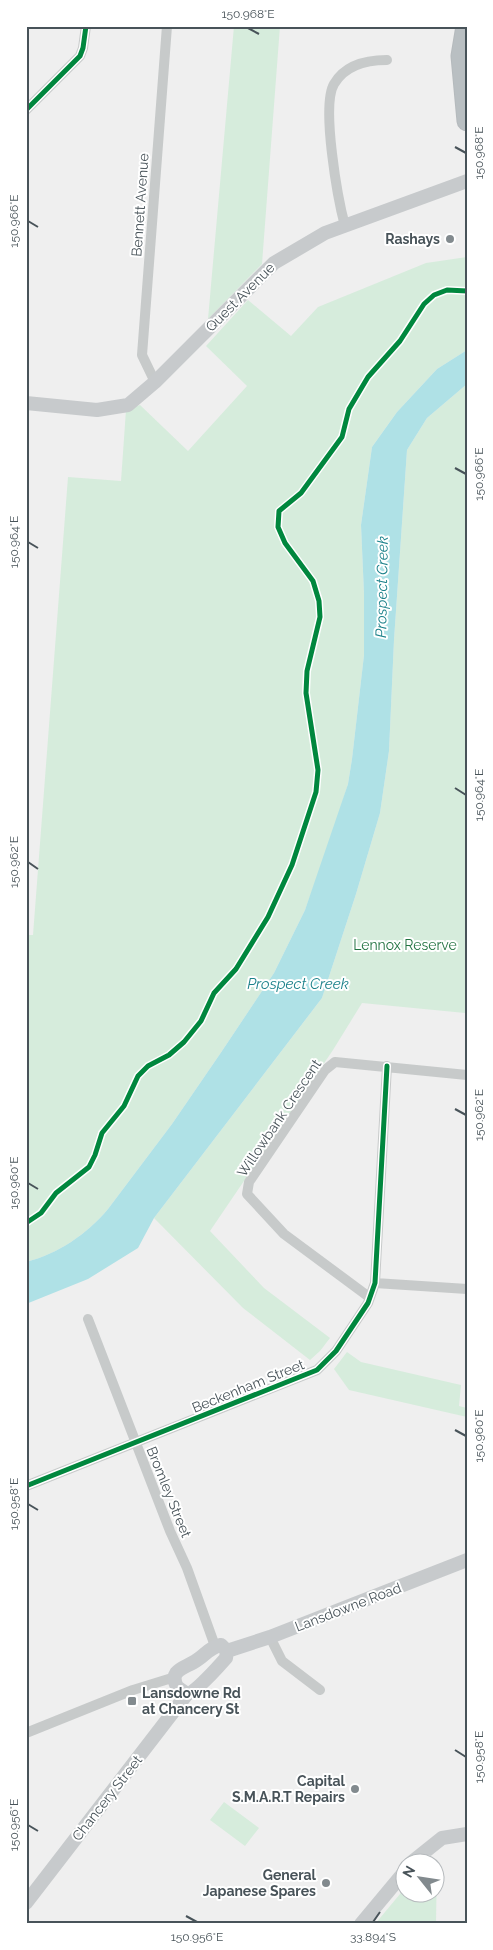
<svg xmlns="http://www.w3.org/2000/svg" width="493" height="1950" font-family="Raleway,sans-serif">
	<style>
		.green { fill: #d6ecdc }
		.water { fill: #afe1e6 }
		.lines { fill: none; stroke-linecap: round; stroke-linejoin: round }
		.highway-casing { stroke: #b5babd; stroke-width: 21 }
		.street { stroke: #c7caca; stroke-width: 10 }
		.secondary { stroke: #c7cacc; stroke-width: 14 }
		.highway { stroke: #b9bfc2; stroke-width: 19 }
		.cycleway-casing { stroke: #fff; stroke-width: 8 }
		.cycleway { stroke: #00873e; stroke-width: 5 }
		.ticks { fill: none; stroke: #485359; stroke-width: 2 }
		.poi-dot { fill: #828a8e; stroke: #fff; stroke-width: 2 }
		.labels { text-anchor: middle; stroke-width: 4; stroke-linejoin: round; paint-order: stroke }
		.street-label { font-size: 14px; fill: #485359; stroke: #fff }
		.poi-label { font-size: 14px; font-weight: bold; fill: #485359; stroke: #fff; text-anchor: end }
		.park-label { font-size: 14px; fill: #217240; stroke: #fff }
		.water-label { font-size: 15px; font-style: italic; fill: #1b818a; stroke: #fff }
		.neatline { fill: none; stroke: #485359; stroke-width: 2 }
		.ticks-label { font-size: 12px; text-anchor: middle; fill: #485359 }
	</style>
	<rect width="100%" height="100%" fill="#efefef"/>
	<!-- green -->
	<path class="green" d="M234 26H280L262 264 208 319Z
		M467 257V350L437 369 397 412 372 447 361 525 364 594V655L352 759 348 784 329 845 305 910 274 973 222 1051 172 1124 108 1209C87 1234 58 1254 26 1262V935H33L68 477 121 481 126 410 140 405 188 451 247 386 206 346 248 300 291 336 318 307 426 263Z
		M467 384V1021L465 1013 362 1003 333 1050 210 1231 264 1288 330 1338 320 1351 310 1360 243 1308 154 1218 322 998 356 894 380 813 389 751 394 640 407 450 427 418Z
		M347 1352 361 1362 461 1385 459 1406 467 1408V1417L349 1390 334 1369Z
		M224 1802 259 1828 245 1846 210 1820Z
		M433 1859 437 1861 436 1924H375L405 1888 406 1892H436V1862H429Z"/>
	<!-- water -->
	<path class="water" d="M467 350V384L427 418 407 450 394 640 389 751 380 813 356 894 322 998 154 1218 138 1248 88 1279 26 1304V1262C58 1254 87 1234 108 1209L172 1124 222 1051 274 973 305 910 348 784 352 759 364 655V594L361 525 372 447 397 412 437 369Z"/>
	<g class="lines">
		<defs>
			<path id="highway" d="M466 26 461 56 467 121"/>
		</defs>
		<!-- highway casing -->
		<use href="#highway" class="highway-casing"/>
		<!-- street -->
		<path class="street" d="M26 110 80 56 83 48 86 26
			M345 226C338 200 321 106 334 84 345 65 366 60 387 60
			M155 382 142 355 167 26
			M375 1283 467 1289
			M369 1297 284 1234 247 1194 249 1182 325 1070 335 1062 467 1075
			M88 1319 170 1531 187 1568 215 1646
			M26 1486 317 1370 336 1351 368 1303 375 1283 387 1066
			M270 1637 282 1661 320 1690
			M26 1733 133 1690 175 1677"/>
		<!-- secondary -->
		<path class="secondary" d="M26 403 97 410 128 405 155 382 274 263 325 233 467 181
			M221 1645 227 1651 226 1658C219 1666 195 1693 187 1694L177 1687C168 1669 186 1668 197 1660 205 1655 210 1647 221 1645Z
			M227 1651 270 1637 467 1560
			M412 1862 442 1838 467 1834
			M26 1903 187 1694
			M361 1924 406 1870"/>
		<!-- highway -->
		<use href="#highway" class="highway"/>
		<defs>
			<path id="cycleway" d="M26 110 80 56 83 48 86 26
				M26 1223 41 1213 56 1193 89 1167 95 1155 102 1133 124 1106 138 1076 148 1066 169 1055 184 1042 201 1021 214 993 236 969 268 917 292 865 316 792 318 770 306 693 307 671 320 617 319 601 313 581 285 543 278 527 279 511 301 493 342 437 349 409 368 377 400 341 424 304 434 295 447 290 467 291
				M26 1486 317 1370 336 1351 368 1303 375 1283 387 1066"/>
		</defs>
		<!-- cycleway casing -->
		<use href="#cycleway" class="cycleway-casing"/>
		<!-- cycleway -->
		<use href="#cycleway" class="cycleway"/>
	</g>
	<!-- ticks -->
	<path class="ticks" d="M248 28 259 34M455 147 466 153M28 221 38 227M455 468 466 474M28 542 38 548M455 788 466 795M28 862 38 869M455 1109 466 1115M28 1183 38 1189M455 1430 466 1436M28 1504 38 1510M455 1750 466 1757M28 1825 38 1831M186 1916 197 1922M373 1922 380 1912"/>
	<!-- markers -->
	<g class="poi-dot">
		<circle cx="450" cy="239" r="5"/>
		<rect x="127" y="1696" width="10" height="10" rx="2.5"/>
		<circle cx="355" cy="1789" r="5"/>
		<circle cx="326" cy="1883" r="5"/>
	</g>
	<g class="labels">
		<!-- street labels -->
		<g class="street-label">
			<text transform="translate(140 205) rotate(-86)" y="5">Bennett Avenue</text>
			<text transform="translate(240 297) rotate(-45)" y="5">Quest Avenue</text>
			<text transform="translate(279 1118) rotate(-56)" y="5">Willowbank Crescent</text>
			<text transform="translate(248 1386) rotate(-22)" y="5">Beckenham Street</text>
			<text transform="translate(169 1492) rotate(68)" y="5">Bromley Street</text>
			<text transform="translate(348 1607) rotate(-21)" y="5">Lansdowne Road</text>
			<text transform="translate(107 1798) rotate(-52)" y="5">Chancery Street</text>
		</g>
		<!-- poi labels -->
		<g class="poi-label">
			<text x="440" y="244">Rashays</text>
			<text x="142" y="1698" text-anchor="start">Lansdowne Rd<tspan x="142" dy="16">at Chancery St</tspan></text>
			<text x="345" y="1786">Capital<tspan x="345" dy="16">S.M.A.R.T Repairs</tspan></text>
			<text x="316" y="1880">General<tspan x="316" dy="16">Japanese Spares</tspan></text>
		</g>
		<!-- park labels -->
		<g class="park-label">
			<text x="405" y="950">Lennox Reserve</text>
		</g>
		<!-- water labels -->
		<g class="water-label">
			<text transform="translate(382 587) rotate(-89)" y="5">Prospect Creek</text>
			<text x="298" y="989">Prospect Creek</text>
		</g>
	</g>
	<!-- border -->
	<rect width="493" height="1950" fill="none" stroke="#ffffff" stroke-width="55"/>
	<!-- north arrow -->
	<g transform="translate(420 1878) rotate(300)"><circle r="24" fill="#ffffff" stroke="#b6babd"/>
	<path d="M0-4L9 19L0 12L-9 19Z" fill="#828a8e"/>
	<text y="-8" font-size="14" font-weight="bold" text-anchor="middle" fill="#485359">N</text>
	</g>
	<rect x="28" y="28" width="438" height="1894" class="neatline"/>
	<g class="ticks-label">
		<text x="248" y="18">150.968°E</text>
		<text transform="translate(479 153) rotate(-90)" y="4">150.968°E</text>
		<text transform="translate(14 221) rotate(-90)" y="4">150.966°E</text>
		<text transform="translate(479 474) rotate(-90)" y="4">150.966°E</text>
		<text transform="translate(14 542) rotate(-90)" y="4">150.964°E</text>
		<text transform="translate(479 795) rotate(-90)" y="4">150.964°E</text>
		<text transform="translate(14 862) rotate(-90)" y="4">150.962°E</text>
		<text transform="translate(479 1115) rotate(-90)" y="4">150.962°E</text>
		<text transform="translate(14 1183) rotate(-90)" y="4">150.960°E</text>
		<text transform="translate(479 1436) rotate(-90)" y="4">150.960°E</text>
		<text transform="translate(14 1504) rotate(-90)" y="4">150.958°E</text>
		<text transform="translate(479 1757) rotate(-90)" y="4">150.958°E</text>
		<text transform="translate(14 1825) rotate(-90)" y="4">150.956°E</text>
		<text x="197" y="1941">150.956°E</text>
		<text x="373" y="1941">33.894°S</text>
	</g>
</svg>
